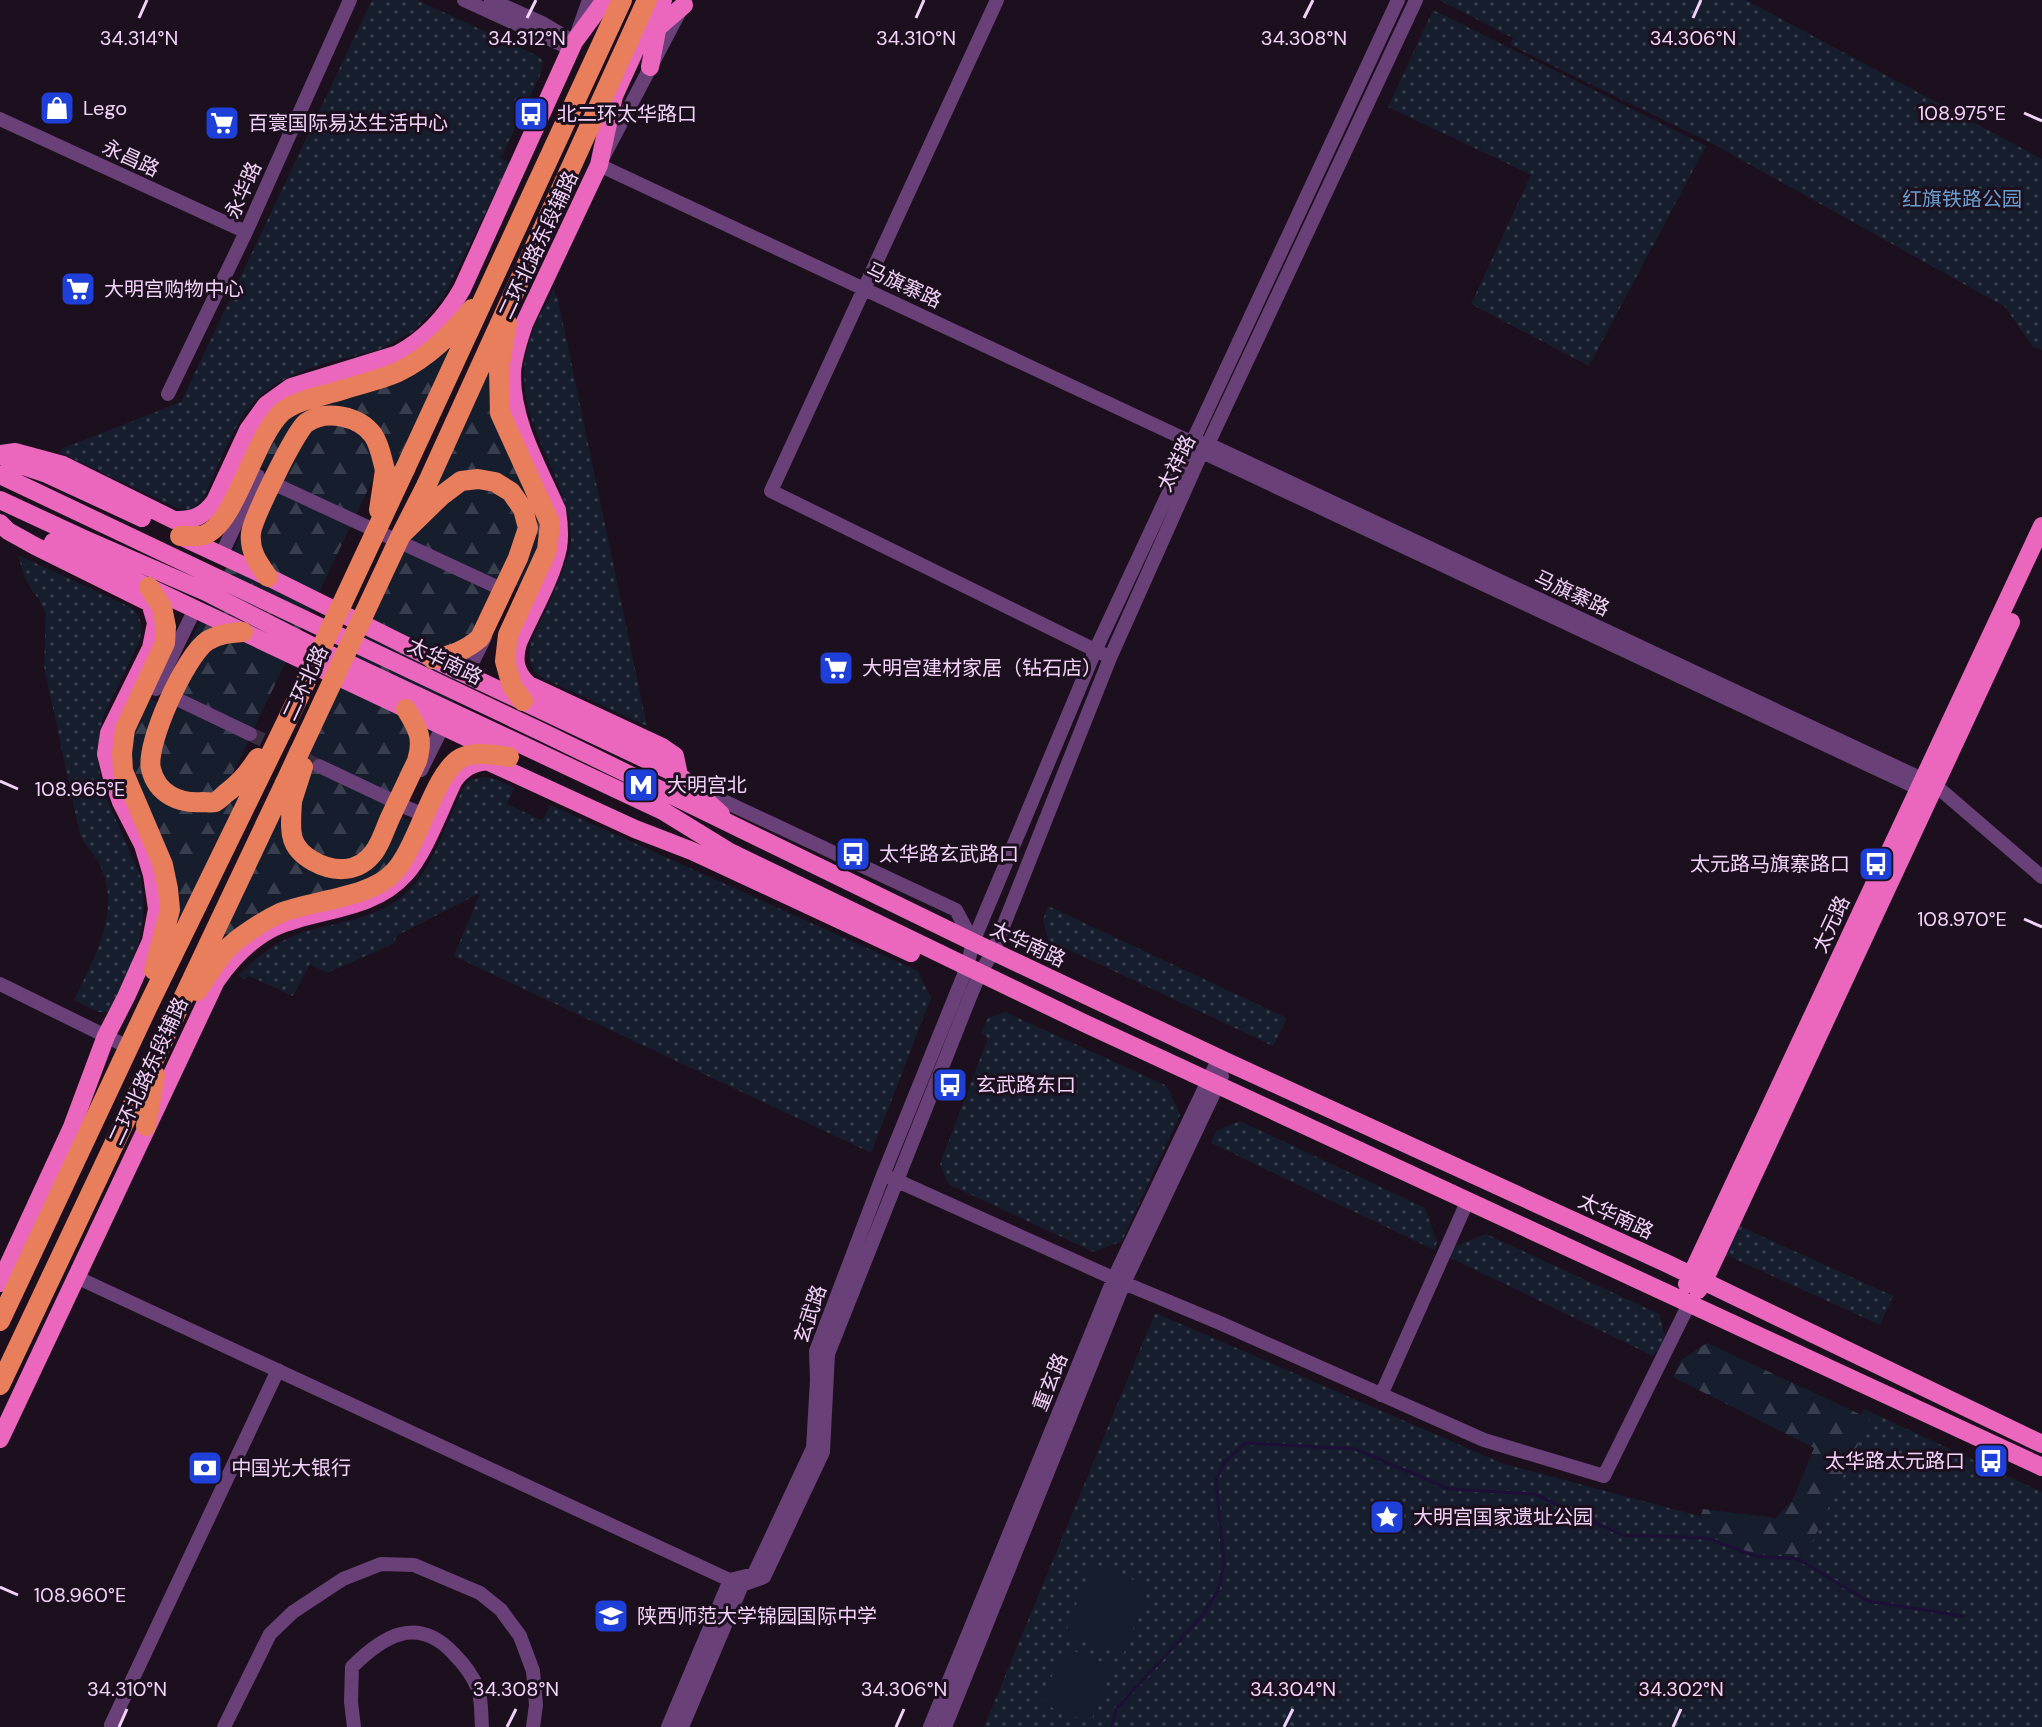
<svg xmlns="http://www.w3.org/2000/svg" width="2042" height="1727" font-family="'DM Sans','Noto Sans SC',sans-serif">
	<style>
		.grass { fill: url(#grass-dots) }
		.forest { fill: url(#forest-firs) }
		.garden { fill: #161e2e }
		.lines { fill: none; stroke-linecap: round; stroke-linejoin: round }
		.stream { stroke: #1d0f36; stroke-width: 3 }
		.minor-tunnel { stroke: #3c2c3f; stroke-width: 14; stroke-dasharray: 14 7; stroke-linecap: butt }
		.minor { stroke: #694077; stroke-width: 14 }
		.major { stroke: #ea67bd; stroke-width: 18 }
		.highway { stroke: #e97e5d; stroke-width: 20 }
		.highway-bridge { stroke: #e97e5d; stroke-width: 20 }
		.ticks { fill: none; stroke: #f2d2f9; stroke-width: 3 }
		.labels { text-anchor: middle; stroke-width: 6; stroke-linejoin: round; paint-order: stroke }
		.poi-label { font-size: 20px; fill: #f2d2f9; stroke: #1c0f1e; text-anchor: start }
		.street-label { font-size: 20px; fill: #f2d2f9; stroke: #1c0f1e }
		.park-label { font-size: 20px; fill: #689fcf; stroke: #1c0f1e }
		.ticks-label { font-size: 20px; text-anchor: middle; fill: #f2d2f9; stroke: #1c0f1e; stroke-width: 6; stroke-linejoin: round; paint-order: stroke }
	</style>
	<defs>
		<pattern id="grass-dots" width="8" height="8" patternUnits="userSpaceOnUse" patternTransform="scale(2)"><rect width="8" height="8" fill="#161e2e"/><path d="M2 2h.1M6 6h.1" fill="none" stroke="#383e4d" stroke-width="1.8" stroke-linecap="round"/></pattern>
		<pattern id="forest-firs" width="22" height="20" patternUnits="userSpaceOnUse" patternTransform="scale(2)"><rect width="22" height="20" fill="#161e2e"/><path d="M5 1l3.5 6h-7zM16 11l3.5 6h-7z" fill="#383e4d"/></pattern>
	</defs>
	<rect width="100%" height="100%" fill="#1c0f1e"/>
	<!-- grass -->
	<path class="grass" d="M372 0H417L540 57 543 62 540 75 501 158 510 163 444 297 414 331 381 349C335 362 278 369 247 410 230 434 217 468 205 495L201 501 191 510 177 508 59 452 61 449 181 402Z
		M1439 0H1746L2042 159V350L2033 347 2005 307 1713 144 1510 45 1513 38Z
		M1433 10 1706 146 1589 366 1471 304 1531 175 1388 107Z
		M554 289 559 304 647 726 538 676C530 666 528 657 531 643 541 619 570 564 571 540 571 515 561 492 552 469 533 427 514 385 530 339 535 322 546 305 554 289Z
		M18 555 128 606C142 615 144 627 139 642L104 715 100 729 98 761 102 788 140 875C152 927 132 963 112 1009L109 1012H98L74 1000C94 957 121 915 101 867 95 852 84 849 79 830L44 666 46 614 39 599 33 592 24 576Z
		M483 777 495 779 514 788 507 804 541 820 544 818 550 805 918 971 931 998 871 1153 454 956 480 893 398 935 393 944 327 973 310 964 293 996 249 976 244 979 238 976C255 958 274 943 298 934 334 922 377 920 406 893 436 865 446 821 465 785L469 781Z
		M1048 906 1287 1018 1273 1046 1048 940 1043 920Z
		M1005 1012 1165 1085 1169 1090 1180 1115 1122 1241 1094 1252 948 1184 940 1164 988 1038 981 1033 988 1018Z
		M1240 1121 1425 1208 1437 1242 1434 1250 1211 1143 1216 1131Z
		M1737 1225 1893 1296 1880 1325 1724 1254Z
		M1486 1234 1659 1314 1667 1343 1661 1355 1655 1352 1653 1356 1449 1257 1454 1247Z
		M1155 1313 1504 1464 1797 1542 1864 1409 2042 1492V1727H984Z"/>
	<!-- forest -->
	<path class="forest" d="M454 343 394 468 374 477 229 781 242 795 178 923 175 874 133 770 131 739 148 698 161 704 271 471 258 464 284 418Z
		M493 364 537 503 542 541 525 589 510 582 400 816 414 823 394 861 372 879 220 941Z
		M1707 1343 1870 1419 1806 1555 1737 1551 1699 1521 1703 1509 1776 1518 1793 1499 1814 1448 1673 1377 1681 1360Z"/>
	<!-- garden -->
	<path class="garden" d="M1092 1564 1149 1586 1123 1655 1065 1634Z
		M1064 1647 1113 1667 1090 1723 1041 1703Z"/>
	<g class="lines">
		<!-- stream -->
		<path class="stream" d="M1112 1727 1116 1709 1203 1615 1218 1590 1224 1564 1216 1480 1224 1463 1245 1443 1355 1449 1449 1489 1534 1494 1622 1535 1707 1538 1755 1556 1798 1559 1867 1601 1963 1616"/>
		<!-- minor-tunnel -->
		<path class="minor-tunnel" d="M250 734 319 766"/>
		<!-- minor -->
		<path class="minor" d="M464 0 569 48
			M491 0 544 24 574 42 589 0
			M997 0 771 491 1103 654
			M680 11 599 165 1191 442 1202 452 1926 792
			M0 119 246 232
			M168 394 246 232 350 0
			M1200 443 1208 444 1935 785 2042 877
			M279 486 497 587
			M224 549 258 476
			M469 669 485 637
			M156 689 192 615
			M179 700 250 734
			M319 766 391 800
			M421 770 440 732
			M700 790 956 910 973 942
			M403 806 419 813
			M0 984 128 1047
			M891 1178 1124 1283 1220 1323 1484 1440 1604 1476 1690 1302
			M76 1277 736 1583
			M1381 1395 1468 1200
			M112 1727 111 1725 278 1370
			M224 1727 270 1634 293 1612 343 1579 381 1564 414 1565 480 1593 501 1610 520 1636 533 1671 536 1705 533 1727
			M354 1727 351 1702 352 1667C383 1636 417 1615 453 1653 463 1663 473 1676 478 1689 482 1700 481 1716 482 1727
			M668 1727 730 1580 754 1574 813 1448 817 1380 816 1351 883 1175 967 967 973 942 1095 651 1398 0
			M682 1727 742 1585 764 1577 823 1452 828 1354 970 997 980 973 993 952 1110 658 1202 452 1208 444 1416 0
			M930 1727 1114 1278 1219 1058
			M945 1727 1124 1283 1222 1076"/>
		<!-- major -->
		<path class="major" d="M663 0 637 46 614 96 599 165 524 324C519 340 513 356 512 373 511 421 538 467 557 510 559 523 560 536 558 548 552 578 530 615 518 643 513 660 515 673 529 685L662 747 675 756 679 775
			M654 31 684 5
			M650 67 660 15
			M0 454 15 452 63 465 174 520C193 521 204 516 215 501L248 430 266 405 291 387 398 354C426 339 446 317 462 289L574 42 605 0
			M8 461 47 474 142 518
			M0 475 544 733 973 942 1227 1062 1668 1264 2042 1444
			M0 500 82 538 206 592 324 652 663 811 728 851 1086 1024 2042 1467
			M0 523 8 531 35 546 150 603 156 623 151 648 109 733 106 754 111 774 121 802 143 845 152 875 157 909 151 941 126 997 106 1036 72 1127 0 1283
			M180 536 268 577 433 659 679 775 721 814
			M53 542 504 755
			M1687 1284 2042 526
			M1698 1290 1704 1281 2011 622
			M0 1439 216 981C232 958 250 939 275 927 318 908 372 911 405 874 424 854 441 806 454 780 463 768 472 763 487 761L635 829 692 851 911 953"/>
		<!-- highway -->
		<path class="highway" d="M507 323 499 369 500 413 550 523 547 550 508 635 505 661 512 686 523 701
			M405 469 622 0
			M427 484 647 0
			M404 532 441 496 461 481 478 479 495 482 511 492 523 509 528 528 518 558 480 638C465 651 452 655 433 659
			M180 536C187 536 197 537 204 535 236 524 253 439 282 412 297 400 322 396 339 391 359 384 380 380 398 372 429 357 451 334 472 309
			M268 577C258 563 249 551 251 533 253 518 295 432 306 423 326 409 359 416 373 435 380 445 382 459 385 470
			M149 587 162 607 166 627 165 643 125 729 122 753 123 771 163 865 168 889 170 910 154 970
			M243 632C230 633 218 634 207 641 186 655 145 744 151 769 157 794 179 804 203 802 207 802 211 803 215 802 219 800 222 797 225 794 241 782 247 774 258 758
			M292 801C291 828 286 846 313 861 334 873 359 873 374 852 381 843 385 829 390 818 399 799 408 780 417 761 424 738 418 729 406 709
			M197 991C206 978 215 963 225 951 236 938 265 920 280 913 312 900 371 898 394 872 418 847 434 772 461 758 475 751 494 755 509 757
			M146 1126 155 1075
			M0 1321 147 1008 298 698
			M0 1385 285 783"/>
		<!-- highway-bridge -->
		<path class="highway-bridge" d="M379 510 385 470
			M298 698 405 469
			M285 783 401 535 427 484
			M292 801 303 767"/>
	</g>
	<!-- ticks -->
	<path class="ticks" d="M139 18 147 0M527 18 536 0M916 18 924 0M1304 18 1313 0M1693 18 1701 0M2024 113 2042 121M0 781 18 789M2024 919 2042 927M0 1587 18 1595M119 1727 127 1709M507 1727 516 1709M896 1727 904 1709M1284 1727 1293 1709M1673 1727 1681 1709"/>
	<!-- icons -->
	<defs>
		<symbol id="shop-square" viewBox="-11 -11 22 22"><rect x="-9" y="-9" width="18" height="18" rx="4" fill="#1e40d9" stroke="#1c0f1e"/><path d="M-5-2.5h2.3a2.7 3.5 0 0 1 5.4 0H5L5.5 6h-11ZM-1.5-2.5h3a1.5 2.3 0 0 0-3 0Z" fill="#fff"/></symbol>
		<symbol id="bus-square" viewBox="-11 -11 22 22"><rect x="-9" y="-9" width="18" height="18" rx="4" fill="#1e40d9" stroke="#1c0f1e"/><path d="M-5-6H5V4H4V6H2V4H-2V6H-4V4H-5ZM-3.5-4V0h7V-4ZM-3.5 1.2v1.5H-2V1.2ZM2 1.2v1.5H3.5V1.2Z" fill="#fff"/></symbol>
		<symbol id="supermarket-square" viewBox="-11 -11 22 22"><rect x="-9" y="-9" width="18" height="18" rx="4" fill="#1e40d9" stroke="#1c0f1e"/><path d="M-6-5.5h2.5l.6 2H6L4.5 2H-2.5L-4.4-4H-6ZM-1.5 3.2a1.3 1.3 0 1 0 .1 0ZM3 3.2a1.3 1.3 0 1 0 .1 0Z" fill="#fff"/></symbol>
		<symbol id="metro-square" viewBox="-11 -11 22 22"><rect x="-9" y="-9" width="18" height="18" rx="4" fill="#1e40d9" stroke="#1c0f1e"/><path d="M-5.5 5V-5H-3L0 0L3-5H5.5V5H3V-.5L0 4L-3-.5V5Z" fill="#fff"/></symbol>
		<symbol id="bank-square" viewBox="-11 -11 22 22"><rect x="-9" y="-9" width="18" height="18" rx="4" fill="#1e40d9" stroke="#1c0f1e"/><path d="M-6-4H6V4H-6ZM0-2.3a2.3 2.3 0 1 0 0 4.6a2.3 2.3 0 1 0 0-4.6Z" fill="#fff"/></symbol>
		<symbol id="sight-square" viewBox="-11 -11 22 22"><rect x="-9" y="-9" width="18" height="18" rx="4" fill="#1e40d9" stroke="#1c0f1e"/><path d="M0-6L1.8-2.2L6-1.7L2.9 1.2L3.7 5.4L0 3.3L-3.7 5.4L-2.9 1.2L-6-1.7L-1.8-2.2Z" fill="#fff"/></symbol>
		<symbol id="school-square" viewBox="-11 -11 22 22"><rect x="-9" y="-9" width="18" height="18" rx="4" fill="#1e40d9" stroke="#1c0f1e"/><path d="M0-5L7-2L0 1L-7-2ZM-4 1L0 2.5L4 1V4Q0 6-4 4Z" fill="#fff"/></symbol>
	</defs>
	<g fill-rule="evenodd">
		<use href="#shop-square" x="37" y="88" width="40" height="40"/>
		<use href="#bus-square" x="511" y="94" width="40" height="40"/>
		<use href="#supermarket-square" x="202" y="103" width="40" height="40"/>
		<use href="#supermarket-square" x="58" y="269" width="40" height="40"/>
		<use href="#supermarket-square" x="816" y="648" width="40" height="40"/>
		<use href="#metro-square" x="621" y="765" width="40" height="40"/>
		<use href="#bus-square" x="833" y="834" width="40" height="40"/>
		<use href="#bus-square" x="1856" y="844" width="40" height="40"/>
		<use href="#bus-square" x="930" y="1065" width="40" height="40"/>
		<use href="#bus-square" x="1971" y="1441" width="40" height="40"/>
		<use href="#bank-square" x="185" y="1448" width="40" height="40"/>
		<use href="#sight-square" x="1367" y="1497" width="40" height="40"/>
		<use href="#school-square" x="591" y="1596" width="40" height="40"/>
	</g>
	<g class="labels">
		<!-- poi labels -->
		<g class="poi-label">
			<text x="83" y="115">Lego</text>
			<text x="557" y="121">北二环太华路口</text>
			<text x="248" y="130">百寰国际易达生活中心</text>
			<text x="104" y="296">大明宫购物中心</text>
			<text x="862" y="675">大明宫建材家居（钻石店）</text>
			<text x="667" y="792">大明宫北</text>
			<text x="879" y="861">太华路玄武路口</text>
			<text x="1850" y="871" text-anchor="end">太元路马旗寨路口</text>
			<text x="976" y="1092">玄武路东口</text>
			<text x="1965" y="1468" text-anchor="end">太华路太元路口</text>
			<text x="231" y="1475">中国光大银行</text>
			<text x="1413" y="1524">大明宫国家遗址公园</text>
			<text x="637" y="1623">陕西师范大学锦园国际中学</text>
		</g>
		<!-- street labels -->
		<g class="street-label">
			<text transform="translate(131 158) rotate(25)" y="7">永昌路</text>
			<text transform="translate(243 190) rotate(-66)" y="7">永华路</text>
			<text transform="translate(538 245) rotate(-65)" y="7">二环北路东段辅路</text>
			<text transform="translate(904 285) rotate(25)" y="7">马旗寨路</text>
			<text transform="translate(1176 463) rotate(-64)" y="7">太祥路</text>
			<text transform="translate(1572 593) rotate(25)" y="7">马旗寨路</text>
			<text transform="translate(445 661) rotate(26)" y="7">太华南路</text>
			<text transform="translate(305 683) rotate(-65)" y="7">二环北路</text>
			<text transform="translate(1831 924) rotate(-65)" y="7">太元路</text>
			<text transform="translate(1028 944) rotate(25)" y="7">太华南路</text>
			<text transform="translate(148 1071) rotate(-65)" y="7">二环北路东段辅路</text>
			<text transform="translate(1616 1216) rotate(25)" y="7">太华南路</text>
			<text transform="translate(810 1314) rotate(-71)" y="7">玄武路</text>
			<text transform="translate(1050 1382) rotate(-68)" y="7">重玄路</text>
		</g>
		<!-- park labels -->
		<g class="park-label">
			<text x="1962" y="206">红旗铁路公园</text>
		</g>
	</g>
	<g class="ticks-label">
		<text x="139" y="45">34.314°N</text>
		<text x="527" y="45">34.312°N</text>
		<text x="916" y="45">34.310°N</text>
		<text x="1304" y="45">34.308°N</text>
		<text x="1693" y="45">34.306°N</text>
		<text x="1962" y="120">108.975°E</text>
		<text x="80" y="796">108.965°E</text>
		<text x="1962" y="926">108.970°E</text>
		<text x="80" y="1602">108.960°E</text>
		<text x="127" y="1696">34.310°N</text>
		<text x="516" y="1696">34.308°N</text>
		<text x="904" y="1696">34.306°N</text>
		<text x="1293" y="1696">34.304°N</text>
		<text x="1681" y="1696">34.302°N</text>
	</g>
</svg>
